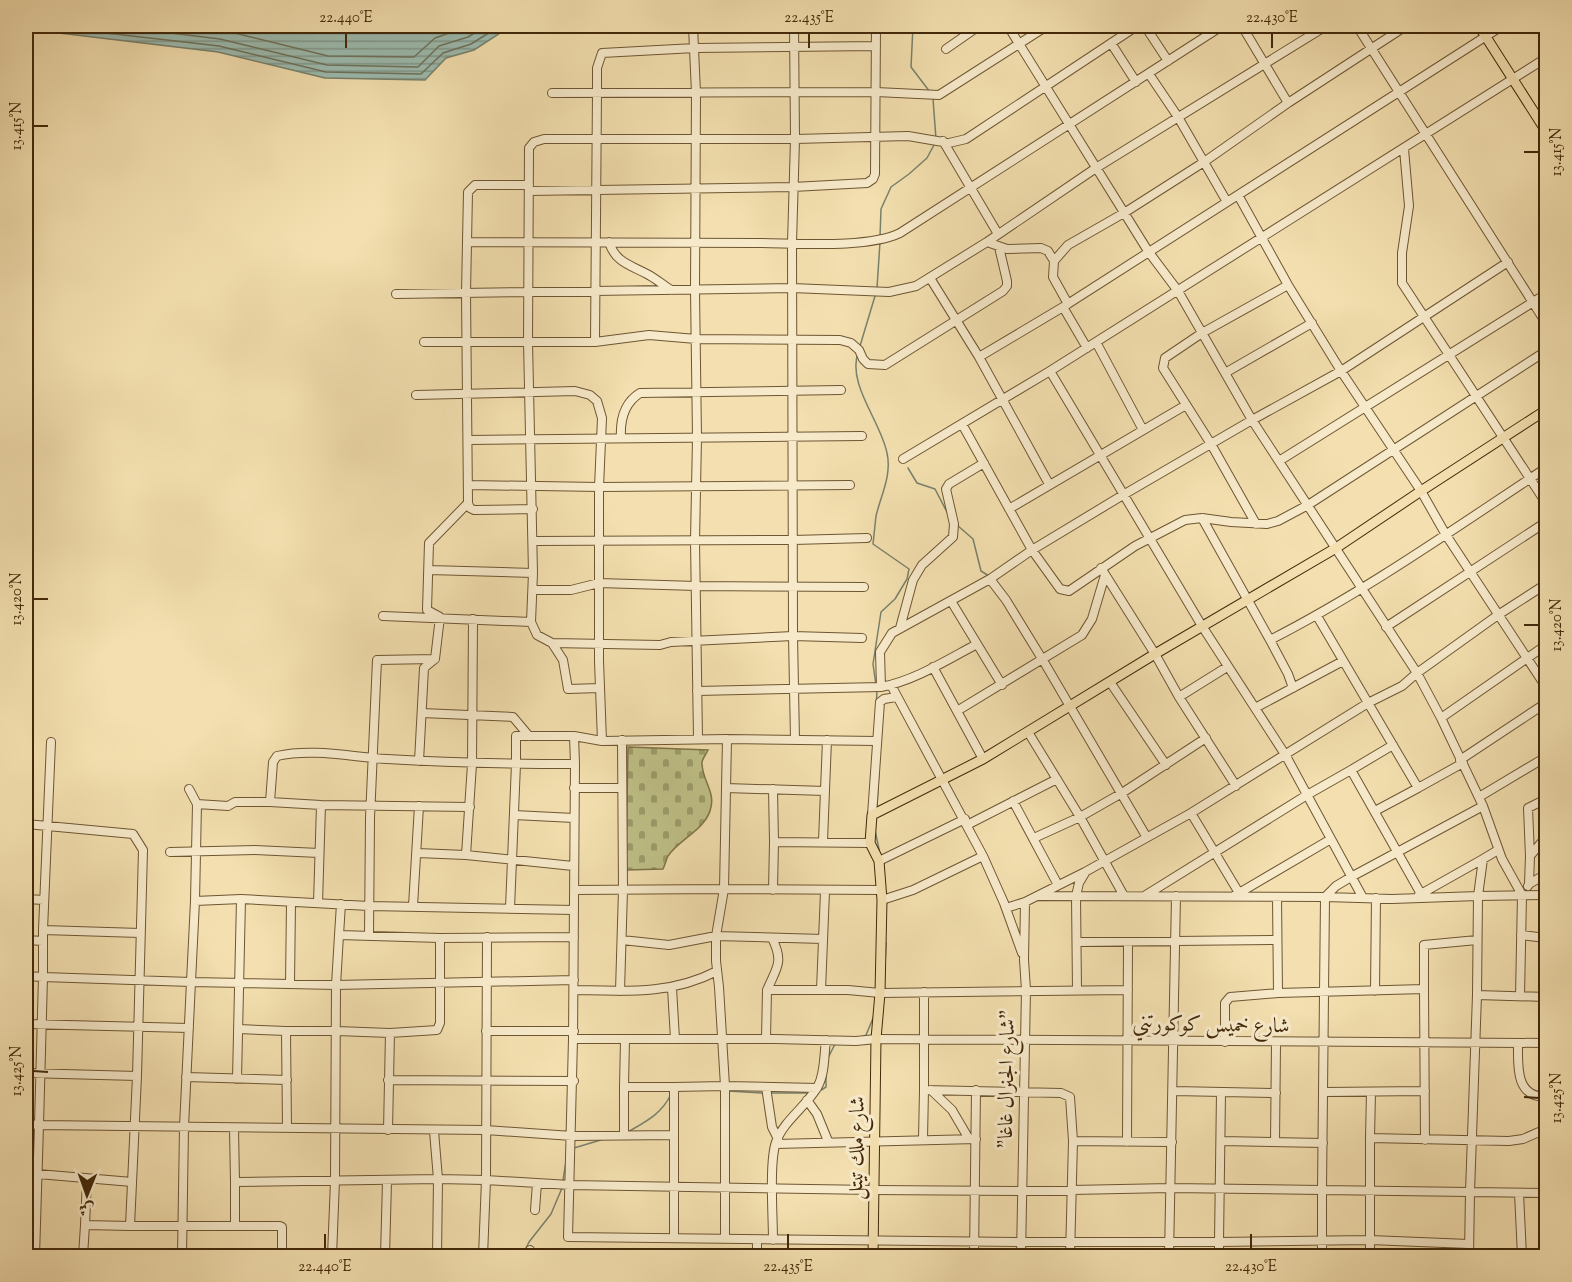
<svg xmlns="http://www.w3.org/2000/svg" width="1572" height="1282" font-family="'Sorts Mill Goudy',Amiri,serif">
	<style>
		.cemetery { fill: url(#cemetery-stones); stroke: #807448; stroke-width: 1.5 }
		.water { fill: url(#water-rules); stroke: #78816d; stroke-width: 1.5 }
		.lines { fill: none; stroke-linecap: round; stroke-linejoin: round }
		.shore { stroke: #6f725c; stroke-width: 1.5 }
		.stream { stroke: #78816d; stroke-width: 1.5 }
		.minor-casing { stroke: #6e5632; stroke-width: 10 }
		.major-casing { stroke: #422809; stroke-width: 11 }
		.minor { stroke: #f7eacb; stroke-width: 8 }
		.major { stroke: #f3dfaf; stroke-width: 9 }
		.ticks { fill: none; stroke: #422809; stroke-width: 2 }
		.labels { text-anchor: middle; stroke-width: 6; stroke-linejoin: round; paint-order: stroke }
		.street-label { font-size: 21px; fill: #422809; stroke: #f7eacb }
		.neatline { fill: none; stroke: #422809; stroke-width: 2 }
		.ticks-label { font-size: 15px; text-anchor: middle; fill: #422809 }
	</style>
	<defs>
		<pattern id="cemetery-stones" width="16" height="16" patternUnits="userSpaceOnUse" patternTransform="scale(1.5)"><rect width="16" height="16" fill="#bfc188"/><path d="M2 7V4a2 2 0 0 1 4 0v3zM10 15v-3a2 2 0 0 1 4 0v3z" fill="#9d9d6d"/></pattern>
		<pattern id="water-rules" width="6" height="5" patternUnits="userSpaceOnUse" patternTransform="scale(1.5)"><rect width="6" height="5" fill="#9cbcb0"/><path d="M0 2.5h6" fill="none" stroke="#81998d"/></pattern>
	</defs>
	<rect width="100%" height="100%" fill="#f3dfaf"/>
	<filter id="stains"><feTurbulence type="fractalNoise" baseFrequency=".00333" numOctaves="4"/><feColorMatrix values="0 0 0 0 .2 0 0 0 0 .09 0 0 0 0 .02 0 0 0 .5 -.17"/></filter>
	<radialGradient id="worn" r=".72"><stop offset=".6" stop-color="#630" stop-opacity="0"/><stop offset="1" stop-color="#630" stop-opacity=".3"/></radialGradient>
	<!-- cemetery -->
	<path class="cemetery" d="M628 747 708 750C706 754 703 758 702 762 701 778 715 791 711 807 707 829 679 839 668 856 666 860 665 865 663 869L626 870Z"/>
	<!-- water -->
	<path class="water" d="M26 26H511L474 50 446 58 425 80 325 78 218 52 26 29Z"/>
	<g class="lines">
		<!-- shore -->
		<path class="shore" d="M45 26 219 46 326 72 421 74 443 53 471 44 500 26
			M113 26 220 39 327 65 418 67 439 46 468 37 486 26
			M186 26 222 30 328 56 414 57 435 38 470 26"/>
		<!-- stream -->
		<path class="stream" d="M913 26 911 67 930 92
			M933 99 936 139
			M880 237 881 209 891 187 909 174 927 158 935 143
			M877 288 880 242
			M860 346 875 296
			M858 353C847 384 881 422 887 453 892 475 881 495 876 516 875 525 874 535 873 544L909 569 907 579 895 599 881 612 873 664 876 685
			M908 468 917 483 935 489 948 514
			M957 525 973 539 981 571 989 576
			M999 585 1005 593
			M876 709 877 690
			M877 807 880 752
			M875 830 880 854
			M884 986 886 943
			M862 1037 866 1035 874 1016
			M828 1058 835 1044
			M728 1091 762 1093
			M818 1092 826 1087V1072
			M770 1093H810
			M626 1133C645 1122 662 1114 671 1094
			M574 1148 604 1139
			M563 1180 567 1155
			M522 1256 529 1242 551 1214 562 1188"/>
		<defs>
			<path id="minor" d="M693 26 696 93 695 290 697 438 695 541 698 739
				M794 26 795 139 792 243 793 636 795 740
				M1008 26 1148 251 1178 291 1252 420 1417 673 1441 718 1483 806 1502 859 1522 895 1520 996
				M1145 26 1168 61
				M1242 26 1288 103
				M1357 26 1546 323
				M1111 43 1136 82
				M946 49 979 26
				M1149 74 1178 117 1227 202
				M552 93 876 92 939 95 1047 26
				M943 141 998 234
				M1404 149 1409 206 1402 253V283L1546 503
				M529 185H475L468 192 466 293 468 503 470 508 474 510 533 509
				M529 191 793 187 867 183 873 179 875 174 876 26
				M1238 195 1288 285 1341 371 1421 491 1446 535 1546 687
				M468 242C564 242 660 243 756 243 795 243 867 249 900 233L1222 26
				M609 242C615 262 630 265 647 274 655 278 663 285 671 290
				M987 242 1007 249 1041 248 1048 251 1054 261 1053 277 1068 304
				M1054 261 1068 245 1124 213 1204 162 1288 103 1406 26
				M930 278 979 357 1049 484
				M396 294 792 288 889 292 916 286 987 242 1096 168 1326 26
				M1063 307 1087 348
				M424 342H595L649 335 696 339 840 340 851 343 859 350 863 359 868 364 885 365 1003 291 1007 286V281L999 247
				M595 342 597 92V68L602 53 695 48 876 46
				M1096 342 1143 430
				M979 357 1063 307 1502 26
				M1050 371 1202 626 1286 756 1363 898
				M1225 373 1312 323
				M416 395 575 391 590 395 597 401 602 418 599 487V661L602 741
				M962 424 1032 550 1060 589 1069 591 1135 546 1185 520 1202 518 1231 522 1267 524 1278 521 1308 505 1546 351
				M621 438C620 421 624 403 640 393L841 390
				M468 440 862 436
				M903 459 1050 371 1546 58
				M1279 461 1546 294
				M468 485 599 487 850 485
				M1009 509 1186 405
				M1202 518 1270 640C1366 591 1455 528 1546 468
				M1256 524 1211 444 1163 368 1165 358 1202 333 1288 285
				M533 541 793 540 867 538
				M1101 568 1155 654 1179 697 1236 786
				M429 570 533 573
				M990 579 1006 600 1044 662 1146 836
				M533 590H571L599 583 696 586 864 587
				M951 601 1002 685
				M383 616 531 622
				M1317 616 1418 788 1463 763
				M1386 627 1546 522
				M900 628 913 580 922 565 953 537 954 524 946 489 949 484 984 463
				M1270 640 1288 674 1293 688
				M552 643 660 645 671 642 793 636 862 638
				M933 667 983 759
				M1110 682 1166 765
				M891 685 983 856 1004 903 1022 953
				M881 687 880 652 892 633 990 579 1032 550 1123 495 1252 420 1341 371 1508 262
				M600 688 568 689 563 660 552 643 537 635 531 622 533 573 528 342 529 148 534 142 544 139H795L908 136 949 143 966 139 1137 26
				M697 691 881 687C914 681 947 660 977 644
				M1179 697 1227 667
				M1255 708 1343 661
				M957 711 1082 635 1092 619 1105 575
				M422 713 513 717 529 736
				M1441 718 1546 645
				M1028 732 1080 817 1124 896
				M1460 760 1546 703
				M419 761 424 668 435 659 440 617 427 610 429 543 468 503
				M1351 770 1393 745
				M574 788H622
				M726 788 825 791
				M189 789 197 804 228 806 235 802H270L321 805 470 807
				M773 789 774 842
				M1479 797 1546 757
				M1013 801 1058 885
				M270 802 273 762 277 756C312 748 352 757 387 759 450 763 512 764 575 764
				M1375 811 1418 788
				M1191 813 1239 893
				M514 815 574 818
				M872 815 880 702 884 699 896 697
				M26 824 133 834 143 850 137 1076 130 1226H280L282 1227V1256
				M967 825 1057 779
				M1034 838 1080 817 1122 793 1206 738
				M823 841 827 740
				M170 852 255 850 319 853
				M417 853 466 855 573 866
				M466 855 472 764 473 619
				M1530 856 1528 808 1546 799
				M879 861 965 819
				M1529 884 1530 856 1546 837
				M1528 886 1529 884 1546 874
				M574 890 724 889 727 739 877 741
				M773 890 774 842 870 843
				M1146 895 1307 795 1351 770 1421 894
				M1419 895 1483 859
				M1038 896 1325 897 1336 886 1351 877 1483 806
				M1234 896 1331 839
				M1277 897 1278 993
				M26 899 44 900
				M882 900 913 890 983 856
				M195 901 197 804
				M318 903 321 805
				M413 906 419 806
				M510 908 516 764V736H574L602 741 727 739
				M1006 908 1025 902 1085 872 1191 813 1368 703 1402 686 1417 673 1498 615 1546 584
				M43 930 140 933
				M339 935 341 904
				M369 935 370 818 377 660 435 659
				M1521 935 1546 938
				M772 938C784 962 777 967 767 990H848L880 993 1128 990
				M26 940 43 941
				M622 940 669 945 716 936 823 939
				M1077 942 1277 940
				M26 976 43 977V930L51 742
				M290 984 291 903
				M672 988 675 1039
				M1424 989V945L1477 940
				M574 990C625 991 671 995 717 971
				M821 990 825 891
				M1077 990 1076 896 1079 883 1085 873
				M620 991 623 890 622 740
				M1375 991 1376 898
				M924 992V1090L1061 1093 1070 1097 1073 1141 1070 1256
				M1477 995 1546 997
				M26 1024 189 1028
				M238 1029 286 1031
				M486 1031H574
				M573 1039 575 764 574 736
				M766 1039 767 990
				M625 1040 624 1087H674V1238
				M1225 1042V1003L1230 997 1278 993 1424 989 1425 1140
				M1518 1043C1518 1066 1515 1097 1546 1097
				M26 1073 137 1076
				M186 1077 287 1080
				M237 1079 241 899
				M388 1080 574 1081
				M674 1087 725 1086 817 1088
				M766 1087 772 1127 778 1139
				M931 1090 952 1110 969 1139
				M1174 1091 1276 1093
				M1221 1092 1219 1242 1370 1240 1469 1244
				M1324 1092 1425 1091
				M807 1100 817 1114 828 1141
				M26 1124 39 1125 43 977 191 982 195 901 241 899 369 906 574 910
				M234 1128 235 1182 438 1179 486 1180 570 1185 873 1190 1022 1191 1170 1188 1322 1190 1325 897 1392 899 1478 896 1483 859 1498 850
				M287 1128 286 1031H337L390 1033 437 1030 440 1023V938
				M388 1130 390 1033
				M434 1131 438 1179 437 1256
				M624 1134V1087
				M1370 1138 1371 1092
				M923 1139 924 1090
				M1073 1141 1172 1142
				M1221 1141 1323 1143
				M1127 1142 1128 942
				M1275 1142 1276 1043
				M776 1144 976 1139
				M26 1173 132 1182
				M235 1182V1225
				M1519 1193 1522 1256
				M535 1210 537 1183
				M26 1223H35
				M85 1225 87 1179
				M725 1239V1086L719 987 716 961V936L724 889 880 890
				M773 1240C773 1217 769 1162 776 1142 784 1120 807 1106 818 1086 825 1073 824 1055 826 1040
				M35 1256 39 1125 486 1130 572 1136 674 1135
				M83 1256 85 1225 130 1226
				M182 1256 184 1127 191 982 336 985 574 980
				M332 1256 335 1181 336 985 339 935 440 938 574 937
				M385 1256 387 1181
				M483 1256 486 1180 487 937
				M528 1256 530 1250
				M757 1256V1240
				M974 1256 976 1090
				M1021 1256 1026 990 1024 960 1025 902
				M1169 1256 1176 896
				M1219 1256V1242H1022L568 1237 573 1039H775L856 1041 876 1039 1546 1043
				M1322 1256V1190L1470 1192 1477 995 1478 896 1546 895
				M1370 1256V1138L1509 1141 1523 1139 1546 1129
				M1469 1256 1470 1192 1546 1193"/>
			<path id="major" d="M1479 26 1546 131
				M873 1256 876 1039 880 993 882 900 879 861 870 843 872 815 983 759 1155 654 1336 548 1421 491 1546 410"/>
		</defs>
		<!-- minor casing -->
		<use href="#minor" class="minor-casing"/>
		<!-- major casing -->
		<use href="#major" class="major-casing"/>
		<!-- minor -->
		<use href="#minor" class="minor"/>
		<!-- major -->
		<use href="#major" class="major"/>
	</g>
	<!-- ticks -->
	<path class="ticks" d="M346 48V33M809 48V33M1272 48V33M33 126H48M1524 152H1539M33 599H48M1524 625H1539M33 1071 48 1072M1524 1097 1539 1098M325 1249V1234M788 1249V1234M1251 1249V1234"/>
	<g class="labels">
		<!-- street labels -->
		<g class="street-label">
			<text transform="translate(1211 1024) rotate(1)" y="7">شارع خميس كوكورتني</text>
			<text transform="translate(1006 1079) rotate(-89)" y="7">"شارع الجنرال غاغا"</text>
			<text transform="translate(856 1148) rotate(-89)" y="7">شارع ملك تيتل</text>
		</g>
	</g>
	<!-- margin -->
	<rect width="1572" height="1282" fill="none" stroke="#f3dfaf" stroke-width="66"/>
	<!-- north arrow -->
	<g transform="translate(87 1195) rotate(181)" stroke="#f7eacb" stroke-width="4.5" paint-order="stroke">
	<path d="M0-4.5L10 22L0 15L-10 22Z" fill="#422809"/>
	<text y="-9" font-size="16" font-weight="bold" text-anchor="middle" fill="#422809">ش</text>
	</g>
	<rect x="33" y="33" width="1506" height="1216" class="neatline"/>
	<g class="ticks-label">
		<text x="346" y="22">22.440°E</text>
		<text x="809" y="22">22.435°E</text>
		<text x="1272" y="22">22.430°E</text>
		<text transform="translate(16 126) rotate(-90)" y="5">13.415°N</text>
		<text transform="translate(1556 152) rotate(-90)" y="5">13.415°N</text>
		<text transform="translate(16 599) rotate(-90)" y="5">13.420°N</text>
		<text transform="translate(1556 625) rotate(-90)" y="5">13.420°N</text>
		<text transform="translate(16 1071) rotate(-90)" y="5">13.425°N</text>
		<text transform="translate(1556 1098) rotate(-90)" y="5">13.425°N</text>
		<text x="325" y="1271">22.440°E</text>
		<text x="788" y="1271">22.435°E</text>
		<text x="1251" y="1271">22.430°E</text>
	</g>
	<rect width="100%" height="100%" filter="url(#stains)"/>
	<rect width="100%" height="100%" fill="url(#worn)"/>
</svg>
